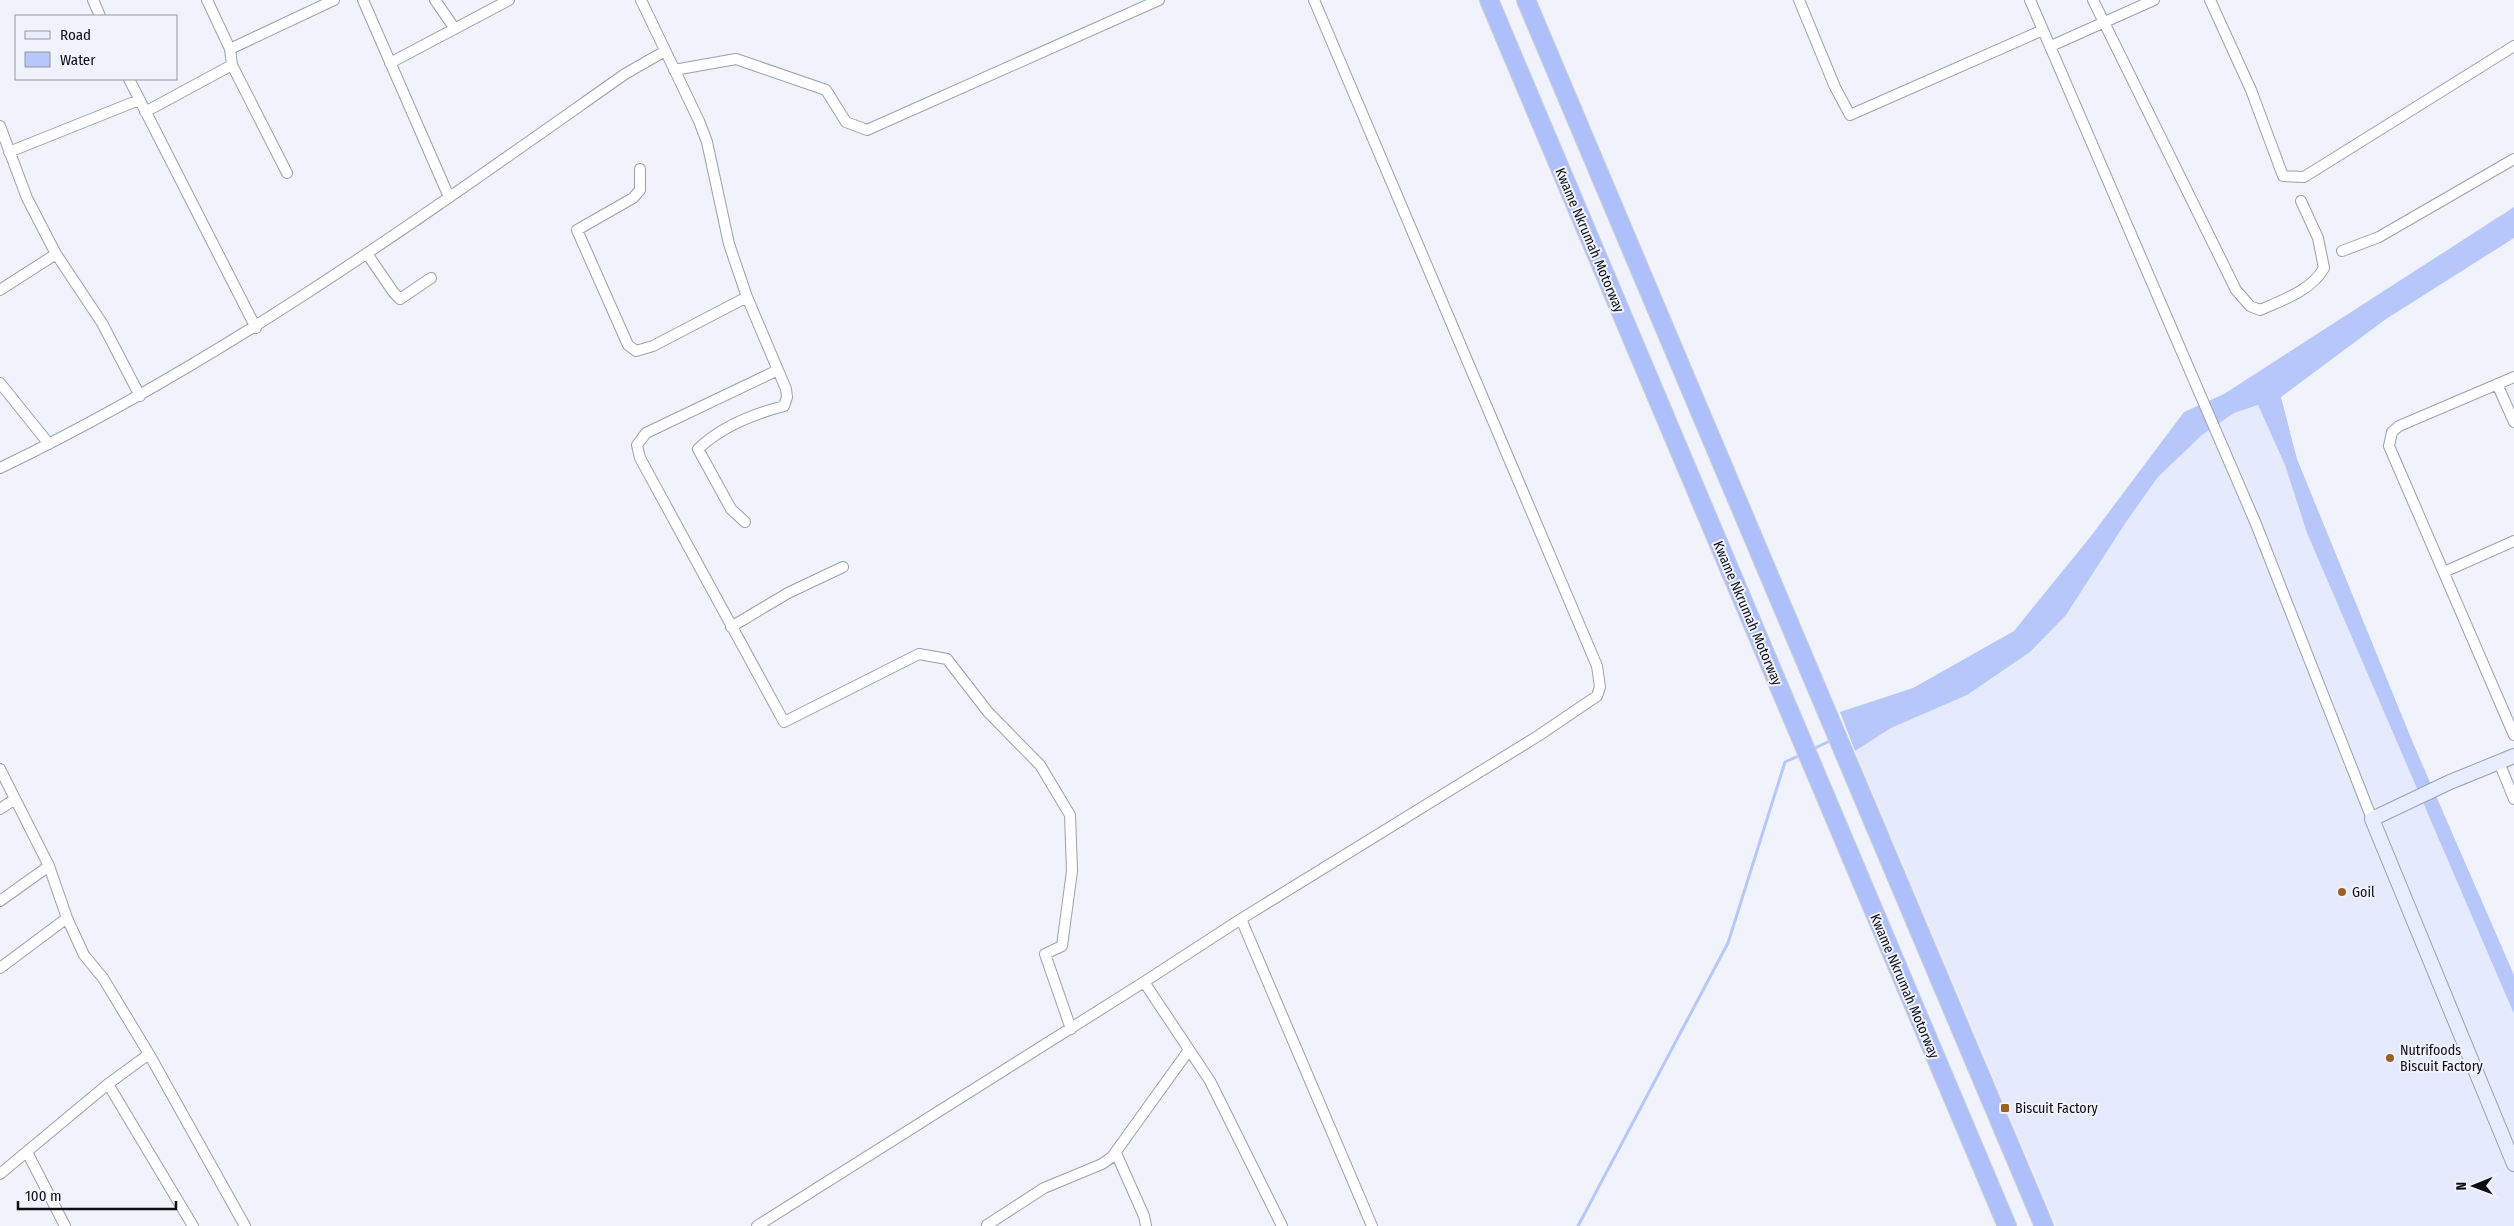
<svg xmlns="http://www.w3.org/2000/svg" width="2514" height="1226" font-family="'Fira Sans Condensed',sans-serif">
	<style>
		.built { fill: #e5ebfd }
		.water { fill: #b7c7f9 }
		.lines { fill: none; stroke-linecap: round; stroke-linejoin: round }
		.stream { stroke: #b7c7f9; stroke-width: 3 }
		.street-casing { stroke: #9ba0ae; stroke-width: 12 }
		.secondary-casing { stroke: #9ba0ae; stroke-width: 16 }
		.highway-casing { stroke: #cfcfd0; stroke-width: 20 }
		.street { stroke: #fff; stroke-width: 10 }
		.secondary { stroke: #e7ecfe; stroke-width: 14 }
		.highway { stroke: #aec0fb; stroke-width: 18 }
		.poi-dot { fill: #9d5f25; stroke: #f0f3fc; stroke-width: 2 }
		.labels { text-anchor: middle; stroke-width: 4; stroke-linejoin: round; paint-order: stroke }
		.street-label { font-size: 14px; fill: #0d0e13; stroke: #f0f3fc }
		.poi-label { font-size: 14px; fill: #0d0e13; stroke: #f0f3fc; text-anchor: start }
	</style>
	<rect width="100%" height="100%" fill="#f0f3fc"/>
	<!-- built -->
	<path class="built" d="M2258 405 2285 465 2307 533 2514 1014V1226H2056L1855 751 1891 728 1967 695 2126 522 2158 477 2202 435 2234 413Z"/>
	<!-- water -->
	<path class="water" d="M2514 207V238L2386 319 2281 397 2297 459 2413 743 2514 975V1014L2307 533 2285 465 2258 405 2234 413 2202 435 2158 477 2126 522 2066 615 2030 652 1967 695 1891 728 1855 751 1840 712 1913 688 2014 631 2091 536 2184 412 2224 394Z"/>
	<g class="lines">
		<!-- stream -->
		<path class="stream" d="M1813 749 1832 740
			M1578 1226 1728 943 1785 762 1803 754"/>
		<defs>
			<path id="street" d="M93 0 100 16
				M207 0 230 49 232 65 287 173
				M363 0 449 197
				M435 0 455 29
				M641 0 699 121 707 142 729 244 747 297 786 389 787 397 784 406C753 414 721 427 698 449L731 509 745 522
				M1799 0 1835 87 1850 115 2043 30
				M2030 0 2256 524 2372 819
				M2093 0 2236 290 2250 306 2260 310C2283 300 2312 290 2324 268L2318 238 2301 201
				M2210 0 2251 90 2283 176 2304 177 2514 46
				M2051 46 2154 0
				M230 49 334 0
				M390 63 509 0
				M674 70 736 59 826 90 846 122 867 130 1159 0
				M129 79 256 328
				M145 112 232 65
				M0 126 27 198 56 254 102 323 140 396
				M9 152 139 100
				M640 169V190L633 198 577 230 628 345 636 351 653 346 747 297
				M2342 251 2379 237 2514 159
				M368 255 394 293 400 299 431 278
				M0 290 56 254
				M778 370 646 433 637 445 640 458 784 722 919 654 947 659 988 712 1040 765 1070 815 1072 871 1062 946 1045 954 1071 1029
				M2514 377 2399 426 2392 432 2389 446 2514 735
				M0 383 49 444
				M2497 384 2514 422
				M0 468C223 361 423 216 625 74L665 51
				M2444 572 2514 541
				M731 627 788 593 843 567
				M2499 762 2514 799
				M0 769 49 866 67 918 84 955 103 978 149 1054 245 1226
				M0 809 15 799
				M0 901 49 866
				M1241 919 1372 1226
				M0 968 67 918
				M1144 982 1210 1081 1282 1226
				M108 1084 193 1226
				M27 1152 65 1226
				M1116 1153 1144 1216 1146 1226
				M0 1174 108 1084 149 1054
				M987 1225 1044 1188 1102 1164 1112 1157 1189 1050
				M757 1226 1144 982 1241 919 1538 736 1597 696 1600 687 1597 666 1314 0"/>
			<path id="secondary" d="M2514 756 2450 782 2372 819 2514 1164"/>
			<path id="highway" d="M1489 0 2007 1226
				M1526 0 2044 1226"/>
		</defs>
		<!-- street casing -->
		<use href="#street" class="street-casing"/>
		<!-- secondary casing -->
		<use href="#secondary" class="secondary-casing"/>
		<!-- highway casing -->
		<use href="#highway" class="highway-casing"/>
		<!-- street -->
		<use href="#street" class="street"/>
		<!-- secondary -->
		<use href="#secondary" class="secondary"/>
		<!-- highway -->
		<use href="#highway" class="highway"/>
	</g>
	<!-- markers -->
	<g class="poi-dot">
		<circle cx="2342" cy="892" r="5"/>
		<circle cx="2390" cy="1058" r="5"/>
		<rect x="2000" y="1103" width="10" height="10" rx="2.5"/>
	</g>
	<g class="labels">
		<!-- street labels -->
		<g class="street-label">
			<text transform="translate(1590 240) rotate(67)" y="5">Kwame Nkrumah Motorway</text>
			<text transform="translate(1748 613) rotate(67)" y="5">Kwame Nkrumah Motorway</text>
			<text transform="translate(1905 986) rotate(67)" y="5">Kwame Nkrumah Motorway</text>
		</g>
		<!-- poi labels -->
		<g class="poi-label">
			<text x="2352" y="897">Goil</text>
			<text x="2400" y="1055">Nutrifoods<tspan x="2400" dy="16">Biscuit Factory</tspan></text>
			<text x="2015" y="1113">Biscuit Factory</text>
		</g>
	</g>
	<!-- legend -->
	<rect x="15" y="15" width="162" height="65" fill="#f0f3fc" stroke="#95979f"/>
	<rect x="25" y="31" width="25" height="8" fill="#e7ecfe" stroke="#95979f"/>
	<text x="60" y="40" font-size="15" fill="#0d0e13">Road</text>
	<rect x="25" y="52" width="25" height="15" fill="#b7c7f9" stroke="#95979f"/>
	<text x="60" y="65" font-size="15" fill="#0d0e13">Water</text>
	<!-- north arrow -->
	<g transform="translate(2474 1186) rotate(269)" stroke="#f0f3fc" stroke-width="4" paint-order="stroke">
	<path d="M0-4L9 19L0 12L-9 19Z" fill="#0d0e13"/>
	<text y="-8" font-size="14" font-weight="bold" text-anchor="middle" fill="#0d0e13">N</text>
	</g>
	<!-- scale -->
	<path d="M18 1201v8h158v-8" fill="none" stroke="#0d0e13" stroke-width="2.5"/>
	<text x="25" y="1201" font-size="15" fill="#0d0e13" stroke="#f0f3fc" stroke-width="4" paint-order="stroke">100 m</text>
</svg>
